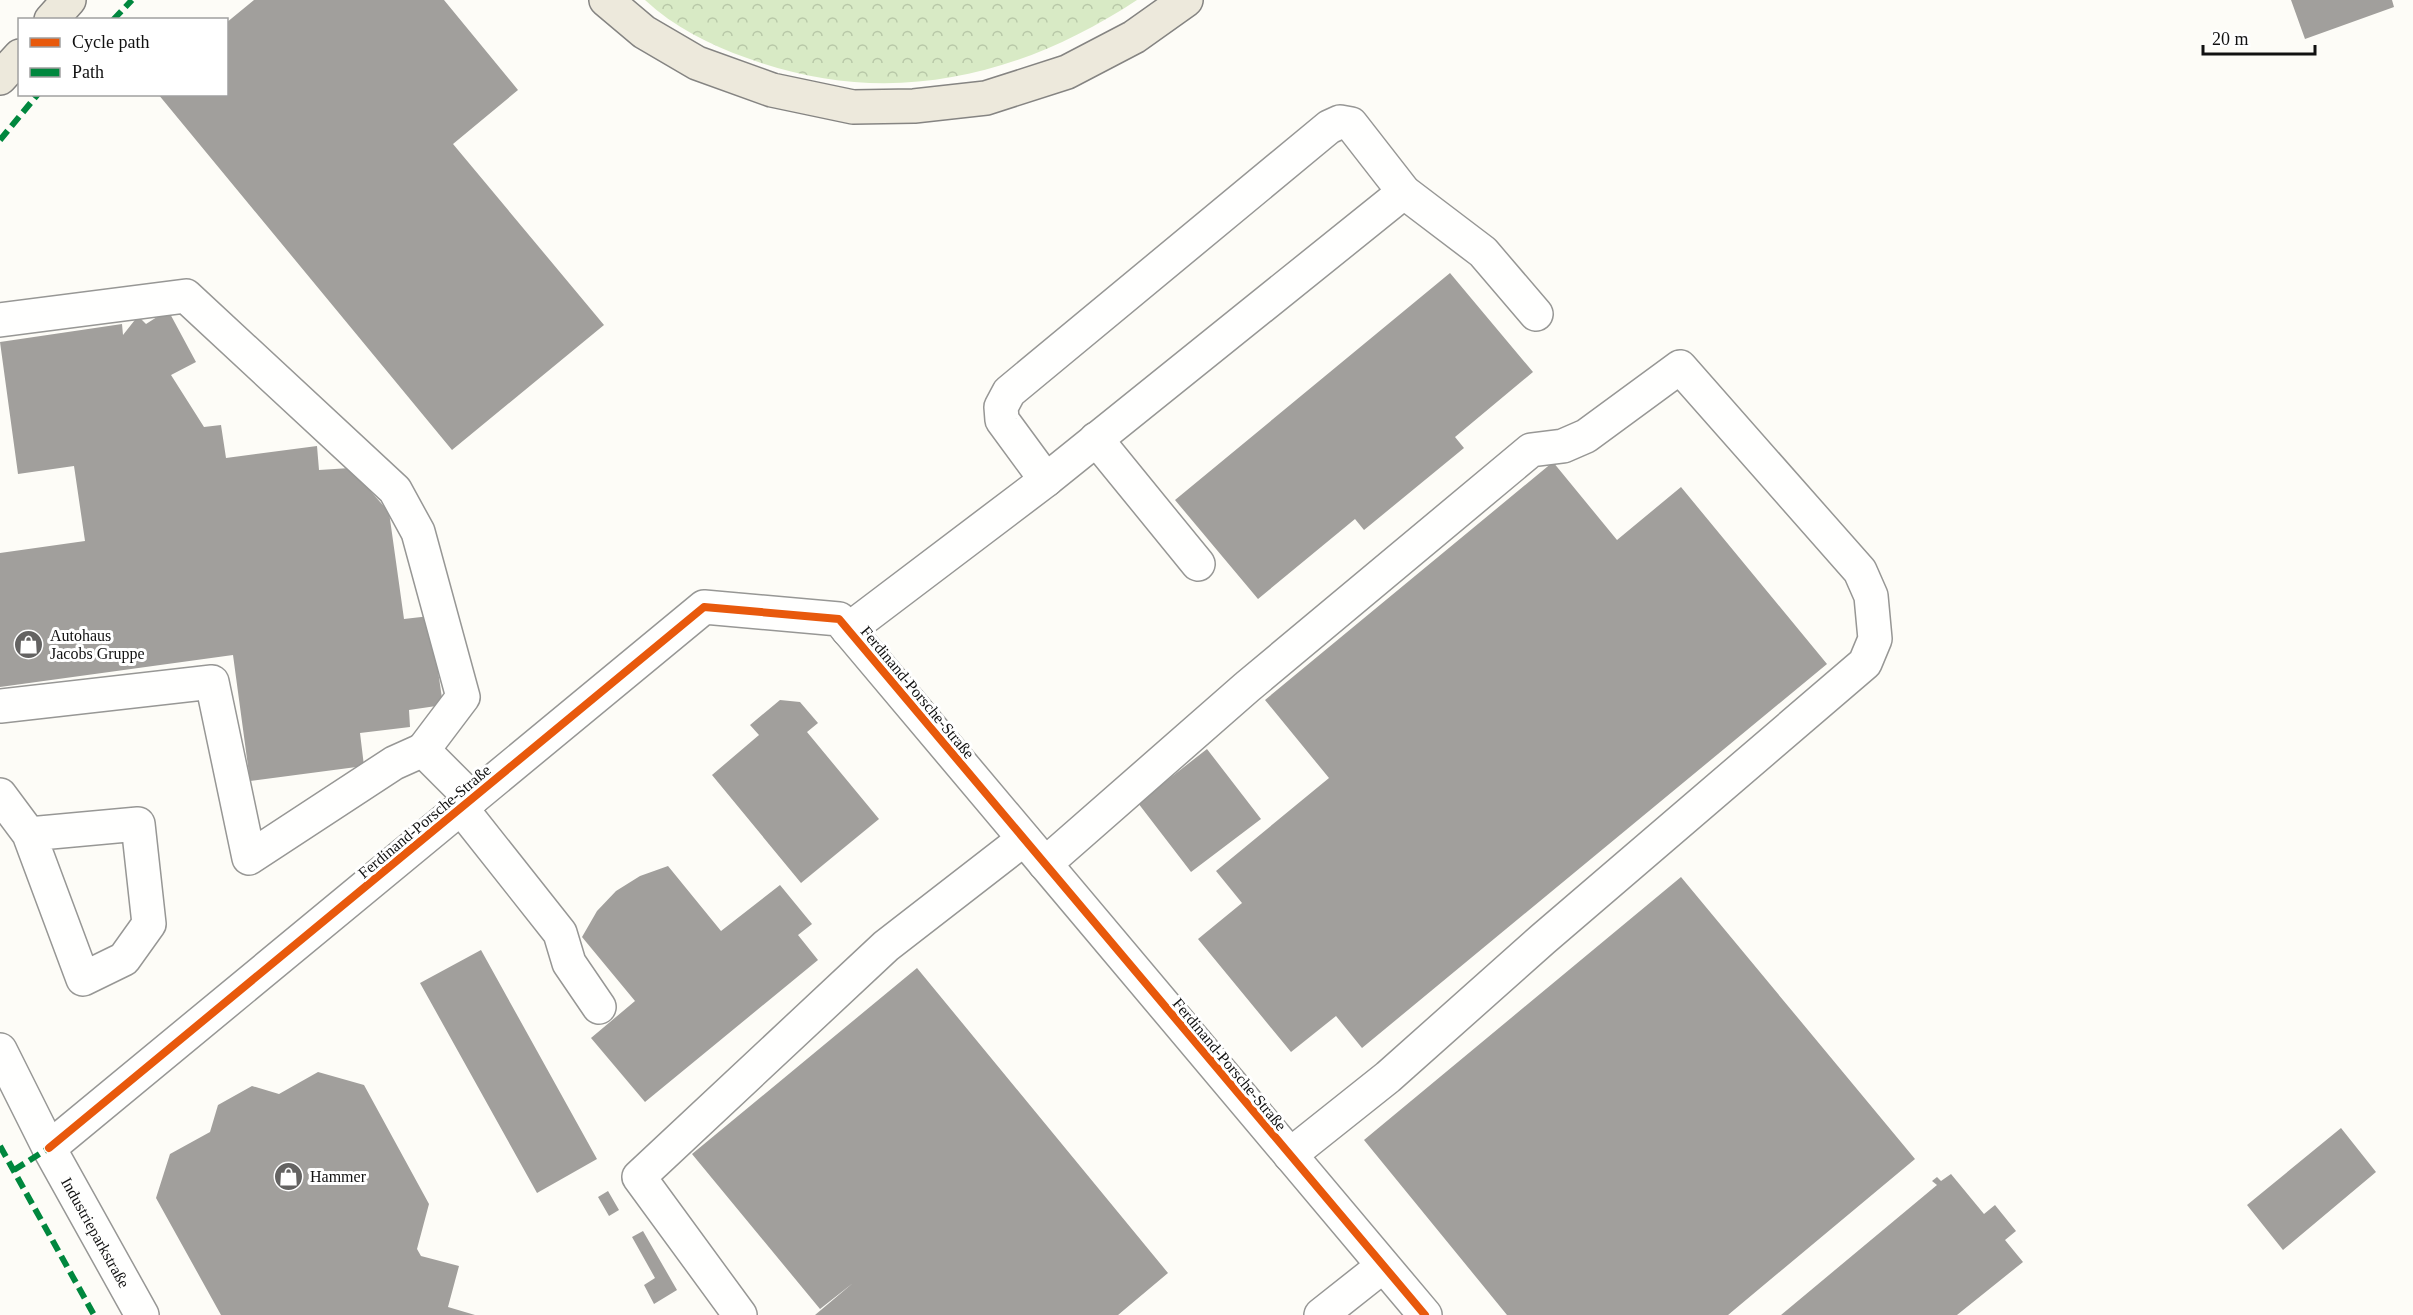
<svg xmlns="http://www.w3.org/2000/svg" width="2413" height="1315" font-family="'Times New Roman',serif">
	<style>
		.forest { fill: url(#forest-crowns) }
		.building { fill: #a19f9c }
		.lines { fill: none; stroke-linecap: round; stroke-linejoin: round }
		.minor-casing { stroke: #979795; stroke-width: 36 }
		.major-casing { stroke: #858482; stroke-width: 36 }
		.minor { stroke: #fffffe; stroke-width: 33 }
		.major { stroke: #ede9dc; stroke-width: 33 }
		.quiet { stroke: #00873e; stroke-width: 6; stroke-dasharray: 12 6; stroke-linecap: butt }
		.cycleway-casing { stroke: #fff; stroke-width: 11 }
		.cycleway { stroke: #e8590c; stroke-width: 8 }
		.labels { text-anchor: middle; stroke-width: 6; stroke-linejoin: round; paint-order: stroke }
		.poi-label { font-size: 16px; fill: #111; stroke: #fff; text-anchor: start }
		.street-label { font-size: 16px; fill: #111; stroke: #fff }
	</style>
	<defs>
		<pattern id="forest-crowns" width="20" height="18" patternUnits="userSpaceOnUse" patternTransform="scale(1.5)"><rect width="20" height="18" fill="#d8eac5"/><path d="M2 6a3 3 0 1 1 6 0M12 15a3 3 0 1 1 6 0" fill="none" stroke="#b8c8a8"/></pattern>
	</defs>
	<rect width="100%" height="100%" fill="#fdfcf7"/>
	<!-- forest -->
	<path class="forest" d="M645 0H1137C1017 79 885 109 747 58 710 45 674 27 645 0Z"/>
	<!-- building -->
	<path class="building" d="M254 0H444L518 90 453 144 604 325 452 450 158 94H226V23Z
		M2291 0H2392L2394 7 2305 39Z
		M1450 273 1533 372 1455 437 1464 448 1364 530 1355 519 1258 599 1175 500Z
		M168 310 196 362 171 375 204 427 221 425 226 458 317 446 319 470 350 468 389 512 404 619 430 616 443 705 409 710 410 727 360 733 364 766 250 781 233 655 0 687V553L85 541 74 466 18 474 0 342 122 324 123 335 138 316 146 324Z
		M1553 462 1617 540 1681 487 1827 664 1362 1048 1336 1016 1291 1052 1198 939 1242 903 1216 871 1329 778 1265 700Z
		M780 700 800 702 818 723 807 732 879 819 801 883 712 775 759 735 750 725Z
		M1207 749 1261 819 1191 872 1138 803Z
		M668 866 721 931 780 885 812 924 798 935 818 960 645 1102 591 1038 635 1001 582 937 597 911 616 891 640 876Z
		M1681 877 1915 1159 1728 1315H1507L1364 1140Z
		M481 950 597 1159 537 1193 420 983Z
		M917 968 1168 1273 1118 1315H815L853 1283 820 1309 692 1154Z
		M318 1072 364 1085 429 1204 417 1249 421 1256 459 1266 448 1307 475 1315H221L156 1198 170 1154 210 1132 218 1105 252 1086 279 1094Z
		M2341 1128 2376 1172 2283 1250 2247 1205Z
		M1951 1174 1984 1214 1995 1205 2016 1231 2005 1240 2023 1262 1957 1315H1781L1937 1185 1932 1181 1937 1177 1941 1181Z
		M608 1191 619 1210 609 1216 598 1197Z
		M643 1231 677 1290 654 1304 644 1285 655 1278 632 1237Z"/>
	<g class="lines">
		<defs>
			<g id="minor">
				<path d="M0 320 186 296 395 490 418 532 463 697 423 750"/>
				<path d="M1096 439 1198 564"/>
				<path d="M1046 480 1404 192"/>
				<path d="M848 630 1046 480 1002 420 1001 407 1009 392 1329 127 1340 122 1351 124 1404 192 1483 252 1536 314"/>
				<path d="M0 706 212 682 249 858 394 763 423 750 472 799"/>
				<path d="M0 795 29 834 83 979 124 959 149 924 138 824 29 834"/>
				<path d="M461 808 560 933 569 963 599 1007"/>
				<path d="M1045 864 1247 687 1531 450 1563 446 1586 436 1680 367 1860 571 1871 596 1875 639 1865 663 1543 939 1388 1077 1290 1155"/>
				<path id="s1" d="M0 1050 49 1148 142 1315"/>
				<path d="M49 1148 704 607 839 619 1425 1315"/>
				<path d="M740 1315 639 1177 886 946 1024 839"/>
				<path d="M1321 1315 1383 1266"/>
			</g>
			<path id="major" d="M606 0 644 32 697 63 772 90 853 107 914 106 986 98 1067 72 1134 37 1186 0
				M51 20 69 0
				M0 78 20 56"/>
		</defs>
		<!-- minor casing -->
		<use href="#minor" class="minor-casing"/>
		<!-- major casing -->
		<use href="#major" class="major-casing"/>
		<!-- minor -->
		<use href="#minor" class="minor"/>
		<!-- major -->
		<use href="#major" class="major"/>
		<!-- quiet -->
		<path class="quiet" d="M113 20 132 0
			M0 140 38 94
			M0 1146 94 1315
			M14 1170 49 1148"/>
		<defs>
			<path id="cycleway" d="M49 1148 704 607 839 619 1425 1315"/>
		</defs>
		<!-- cycleway casing -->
		<use href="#cycleway" class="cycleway-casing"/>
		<!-- cycleway -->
		<use href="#cycleway" class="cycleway"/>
	</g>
	<!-- icons -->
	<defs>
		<symbol id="shop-disc" viewBox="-11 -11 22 22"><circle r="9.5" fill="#646362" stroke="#fff"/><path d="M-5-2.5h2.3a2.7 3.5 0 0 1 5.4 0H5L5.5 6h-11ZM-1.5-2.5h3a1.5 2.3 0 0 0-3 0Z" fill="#fff"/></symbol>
	</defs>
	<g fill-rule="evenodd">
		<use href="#shop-disc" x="12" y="628" width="33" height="33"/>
		<use href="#shop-disc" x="272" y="1160" width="33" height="33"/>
	</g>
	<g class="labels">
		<!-- poi labels -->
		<g class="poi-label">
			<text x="50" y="641">Autohaus<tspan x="50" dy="18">Jacobs Gruppe</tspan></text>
			<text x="310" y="1182">Hammer</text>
		</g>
		<!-- street labels -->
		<g class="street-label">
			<text transform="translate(918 692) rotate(50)" y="6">Ferdinand-Porsche-Straße</text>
			<text transform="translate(424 821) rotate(-40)" y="6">Ferdinand-Porsche-Straße</text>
			<text transform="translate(1230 1064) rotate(50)" y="6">Ferdinand-Porsche-Straße</text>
			<text dy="6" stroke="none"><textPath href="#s1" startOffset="206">Industrieparkstraße</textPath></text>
		</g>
	</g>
	<!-- legend -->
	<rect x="18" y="18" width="210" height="78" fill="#ffffff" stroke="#a0a0a0" stroke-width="1.5"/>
	<rect x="30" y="38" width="30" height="9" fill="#e8590c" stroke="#a0a0a0" stroke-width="1.5"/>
	<text x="72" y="48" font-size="18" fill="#111111">Cycle path</text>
	<rect x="30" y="68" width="30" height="9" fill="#00873e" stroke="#a0a0a0" stroke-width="1.5"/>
	<text x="72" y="78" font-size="18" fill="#111111">Path</text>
	<!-- scale -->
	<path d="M2203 45v9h112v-9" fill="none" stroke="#111111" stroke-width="3"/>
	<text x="2212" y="45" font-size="18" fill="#111111" stroke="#ffffff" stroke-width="4.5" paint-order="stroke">20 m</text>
</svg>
